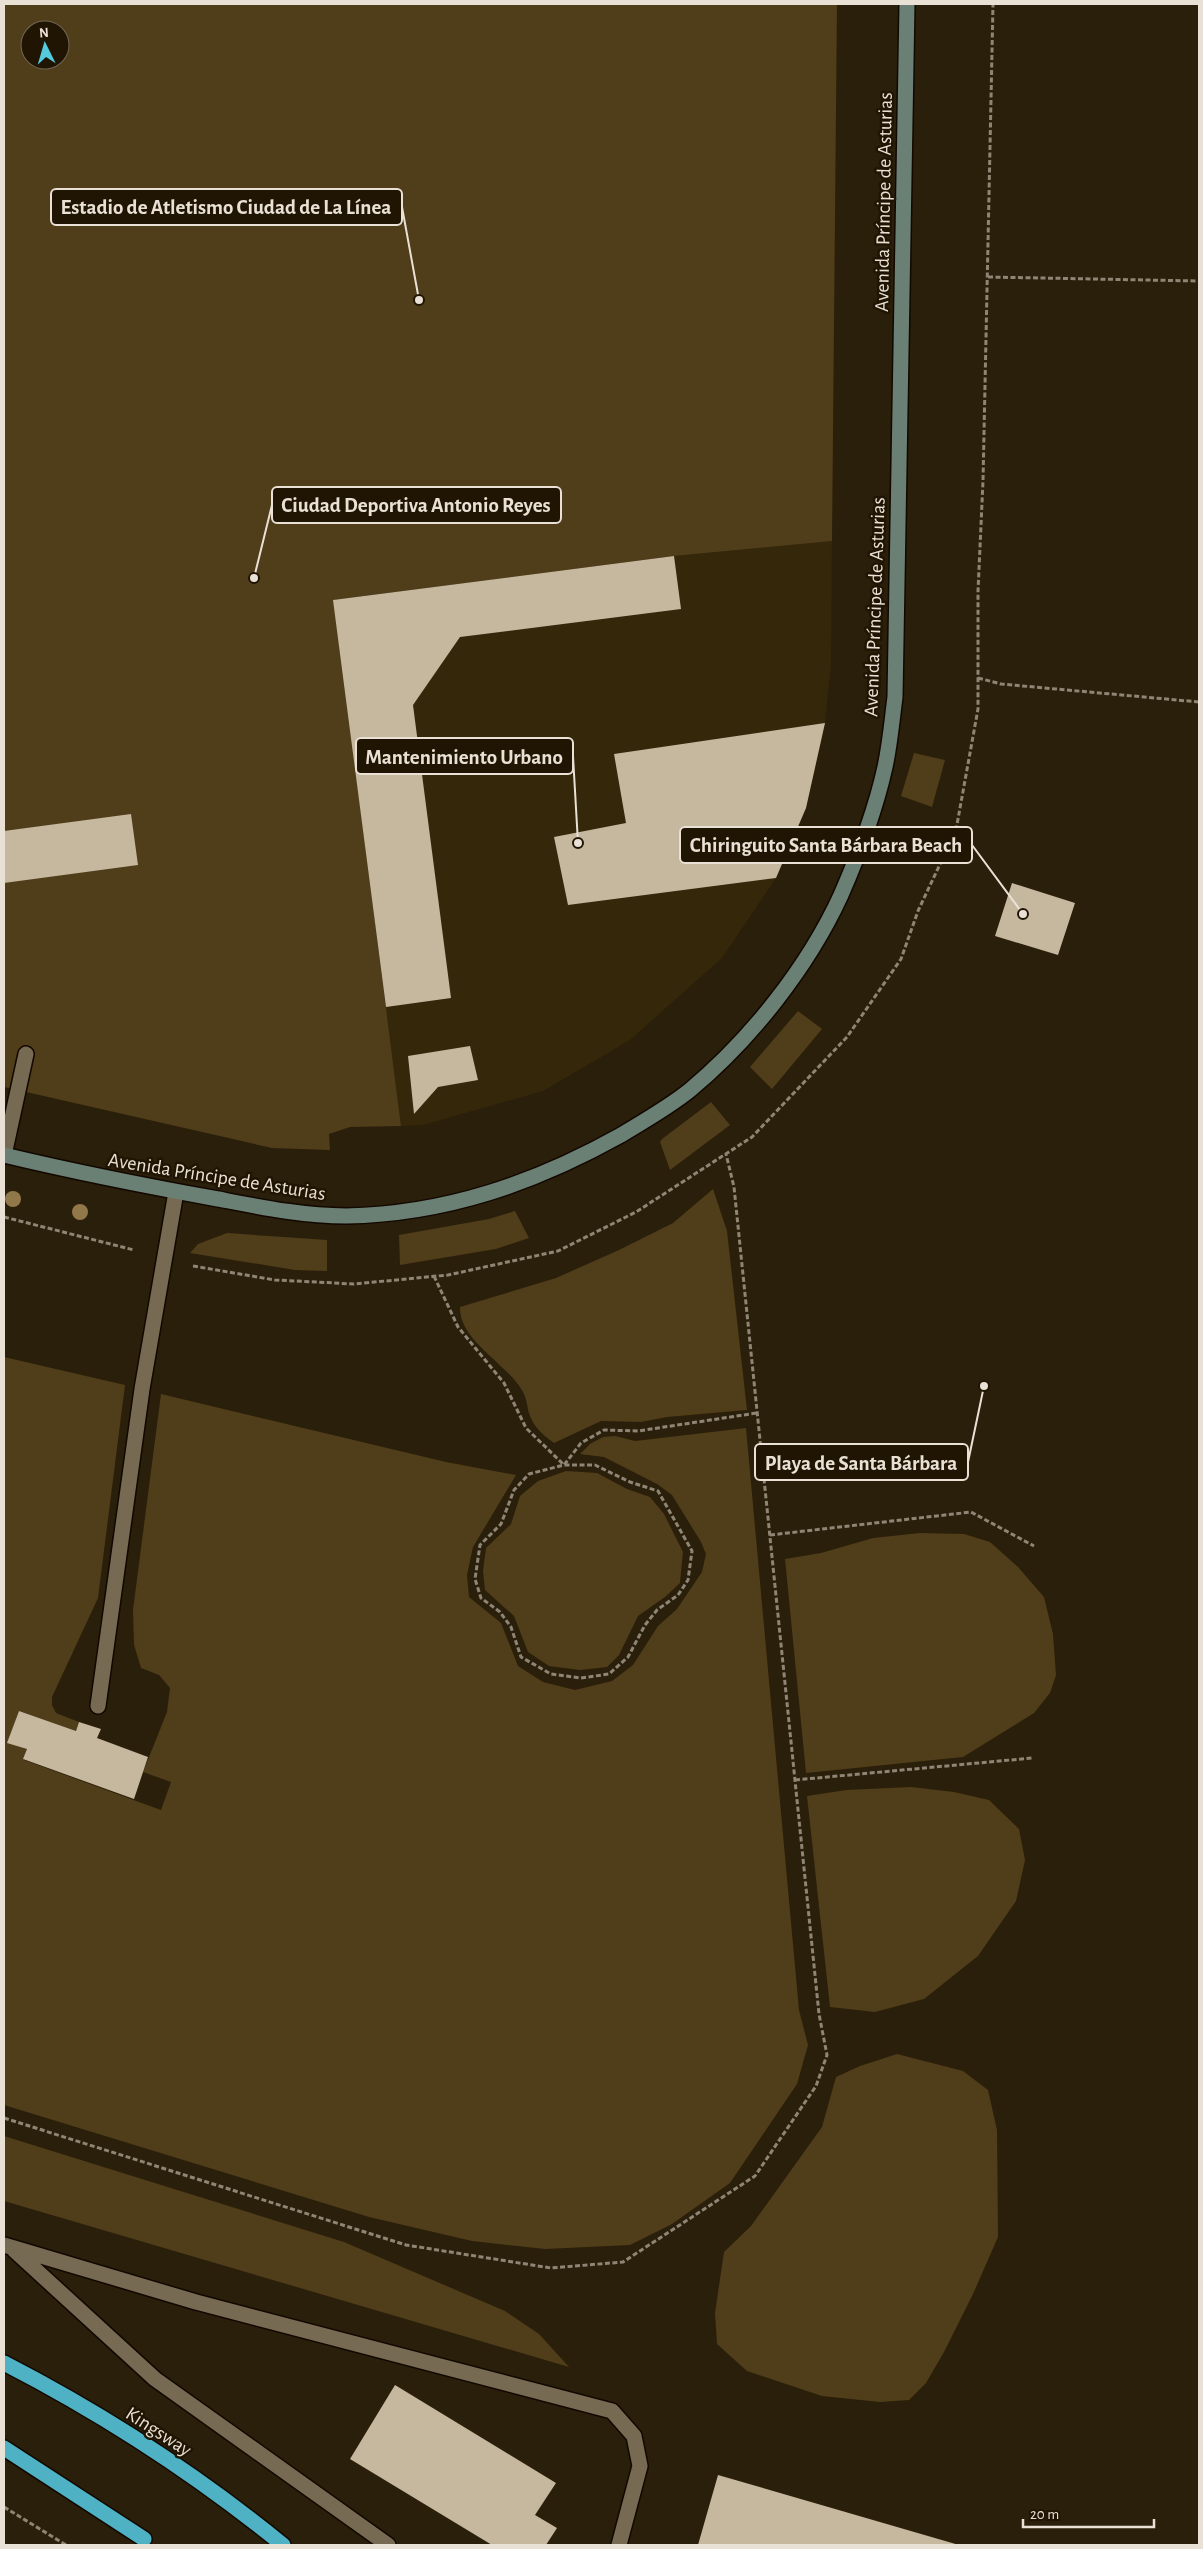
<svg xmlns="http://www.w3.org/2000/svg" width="1203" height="2549" font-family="'Alegreya Sans',sans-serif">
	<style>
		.built { fill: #35270a }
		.green { fill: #503d19; fill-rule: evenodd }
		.building { fill: #c6b79f }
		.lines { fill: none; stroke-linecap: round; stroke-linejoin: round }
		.lane-casing { stroke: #120800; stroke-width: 18 }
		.secondary-casing { stroke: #120800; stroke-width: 18 }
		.highway-casing { stroke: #120800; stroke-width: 18 }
		.path { stroke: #8f8575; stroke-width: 3; stroke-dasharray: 5 2.5; stroke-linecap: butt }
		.lane { stroke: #776a53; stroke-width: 15 }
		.secondary { stroke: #6b8075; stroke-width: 15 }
		.highway { stroke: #4eb2c4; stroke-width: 15 }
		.tree { fill: #91784a }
		.labels { text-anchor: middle; stroke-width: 5; stroke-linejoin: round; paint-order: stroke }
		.street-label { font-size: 20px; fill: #e9e1d5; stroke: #201502 }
		.leader { fill: none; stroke: #e9e1d5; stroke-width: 2 }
		.callout-dot { fill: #e9e1d5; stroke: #201502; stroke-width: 2 }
		.callout { fill: #201502; stroke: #e9e1d5; stroke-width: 2 }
		.callout-label { font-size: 21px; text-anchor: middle; font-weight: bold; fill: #e9e1d5 }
	</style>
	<rect width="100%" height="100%" fill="#2a1f0a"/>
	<!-- built -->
	<path class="built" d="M832 541 831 665 825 723 806 808 776 878 722 958 630 1040 543 1091 423 1125 401 1126 333 600 674 556Z"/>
	<!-- green -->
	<path class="green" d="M4 4H837L832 541 674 556 334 600 401 1126 350 1127 329 1134 330 1150 272 1148 4 1087ZM30 30H60V60H30Z
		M914 753 945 760 932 807 901 796Z
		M798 1011 822 1029 772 1089 750 1067Z
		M711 1102 730 1125 670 1170 660 1142 662 1139Z
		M713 1189 727 1231 747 1410 667 1417 641 1422 601 1421 554 1443C541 1434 532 1425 528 1410 527 1404 526 1397 523 1392 507 1363 459 1341 460 1307L556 1278 619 1250 673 1223Z
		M515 1211 529 1238 496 1249 400 1265 399 1235 489 1219Z
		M227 1233 327 1240V1271L295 1270 190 1253 198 1244Z
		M4 1357 125 1385 98 1598 52 1697V1705L56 1713 79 1722 76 1731 19 1711 8 1742 27 1749 24 1760 161 1810 171 1782 143 1772 167 1712 170 1688 159 1675 141 1668 134 1645 133 1610 161 1394 446 1462 516 1475 473 1547 467 1575 469 1597 501 1623 518 1666 543 1682 575 1690 612 1681 633 1665 658 1626 677 1609 702 1572 706 1554 701 1542 672 1495 657 1484 604 1457 580 1454 590 1444 603 1437 615 1436 635 1441 746 1428 799 2010 808 2045 797 2084 730 2183 672 2224 630 2245 545 2249 472 2241 369 2217 4 2105Z
		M566 1471 597 1473 627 1489 650 1497 664 1514 683 1552 680 1583 665 1597 638 1616 619 1655 607 1667 580 1670 549 1666 528 1652 514 1616 485 1590 483 1571 486 1548 511 1524 520 1496 538 1481Z
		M920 1533 964 1534 990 1542 1018 1567 1044 1597 1053 1634 1056 1675 1050 1693 1034 1713 963 1757 806 1773 785 1559 821 1553 873 1538Z
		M911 1787 954 1792 989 1800 1019 1829 1025 1860 1016 1901 978 1956 924 1999 875 2012 830 2007 807 1796 846 1790Z
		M897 2054 963 2071 988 2090 997 2130 998 2237 973 2294 944 2352 926 2383 909 2400 880 2402 822 2396 747 2371 717 2344 715 2313 724 2252 751 2226 822 2127 836 2077 860 2066Z
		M4 2136 344 2242 505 2311 539 2334 569 2367 4 2201Z"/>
	<!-- building -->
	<path class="building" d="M674 556 681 609 460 637 413 705 451 998 386 1007 333 600Z
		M825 723 806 808 776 878 568 905 554 837 626 823 614 754Z
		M131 814 138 865 4 883V831Z
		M1012 883 1075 903 1058 955 995 936Z
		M470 1046 478 1080 438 1087 414 1114 408 1056Z
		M19 1711 76 1731 79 1722 101 1729 97 1738 148 1757 134 1799 23 1759 27 1749 7 1743Z
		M395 2385 556 2483 535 2515 557 2528 546 2545H492L350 2459Z
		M718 2475 959 2545H698Z"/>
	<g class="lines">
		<defs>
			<path id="lane" d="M4 1155 26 1054
				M98 1706 142 1389 176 1192
				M4 2245 196 2302 612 2411 634 2436 640 2466 619 2545
				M14 2250 155 2379 388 2545"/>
			<path id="secondary" d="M4 1155C75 1172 146 1186 218 1199 260 1207 303 1216 346 1216 446 1214 535 1183 621 1135 644 1121 669 1107 690 1090 751 1039 808 967 841 895 858 856 876 808 885 767 890 744 892 720 895 697L907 4"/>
			<path id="highway" d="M4 2363C103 2414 197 2475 283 2545
				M4 2448 144 2539"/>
		</defs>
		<!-- lane casing -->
		<use href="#lane" class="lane-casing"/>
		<!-- secondary casing -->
		<use href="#secondary" class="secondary-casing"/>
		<!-- highway casing -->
		<use href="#highway" class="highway-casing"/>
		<!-- path -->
		<path class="path" d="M988 277 1199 281
			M978 678 1001 684 1199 702
			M4 1217 134 1250
			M193 1266 275 1280 354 1284 448 1275 558 1251 636 1212 752 1137 847 1037 901 959 918 911 956 830 978 709V591L983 481 993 4
			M434 1276 458 1327 504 1383 526 1428 564 1465H595L630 1482 658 1491 692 1551 688 1580 678 1595 657 1610 645 1625 628 1657 609 1674 581 1678 551 1674 521 1657 511 1627 500 1612 481 1598 475 1579 480 1545 501 1524 514 1490 529 1474 564 1465 581 1443 604 1430 638 1431 757 1413
			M770 1535 971 1512 1034 1546
			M795 1780 1032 1758
			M4 2118 406 2245 551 2268 623 2262 755 2176 816 2086 827 2055 819 2014 734 1187 726 1154
			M4 2507 66 2545"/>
		<!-- lane -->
		<use href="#lane" class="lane"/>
		<!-- secondary -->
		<use href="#secondary" class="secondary"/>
		<!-- highway -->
		<use href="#highway" class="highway"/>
	</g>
	<!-- trees -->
	<g class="tree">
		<circle cx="13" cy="1199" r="8"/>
		<circle cx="80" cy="1212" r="8"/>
	</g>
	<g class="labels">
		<!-- street labels -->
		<g class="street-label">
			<text transform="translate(883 202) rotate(-89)" y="7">Avenida Príncipe de Asturias</text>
			<text transform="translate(874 607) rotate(-88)" y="7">Avenida Príncipe de Asturias</text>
			<text transform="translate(217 1176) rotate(9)" y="7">Avenida Príncipe de Asturias</text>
			<text transform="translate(159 2431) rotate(33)" y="7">Kingsway</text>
		</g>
	</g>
	<!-- callouts -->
	<path class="leader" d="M419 300L402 207M254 578L272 505M578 843L573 756M1023 914L972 845M984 1386L968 1462"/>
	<g class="callout-dot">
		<circle cx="419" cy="300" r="5"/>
		<circle cx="254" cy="578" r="5"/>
		<circle cx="578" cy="843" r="5"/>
		<circle cx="1023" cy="914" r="5"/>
		<circle cx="984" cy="1386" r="5"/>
	</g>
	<g class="callout">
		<rect x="51" y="189" width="351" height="36" rx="5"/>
		<rect x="272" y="487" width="289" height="36" rx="5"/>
		<rect x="356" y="738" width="217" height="36" rx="5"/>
		<rect x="680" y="827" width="292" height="36" rx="5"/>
		<rect x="755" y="1444" width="213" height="36" rx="5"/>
	</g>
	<g class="callout-label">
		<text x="226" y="214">Estadio de Atletismo Ciudad de La Línea</text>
		<text x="416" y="512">Ciudad Deportiva Antonio Reyes</text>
		<text x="464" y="764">Mantenimiento Urbano</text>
		<text x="826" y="852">Chiringuito Santa Bárbara Beach</text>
		<text x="861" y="1470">Playa de Santa Bárbara</text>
	</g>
	<!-- border -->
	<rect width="1203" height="2549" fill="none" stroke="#e9e1d5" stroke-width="10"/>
	<!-- north arrow -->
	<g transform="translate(45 45) rotate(355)"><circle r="24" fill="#201502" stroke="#706756"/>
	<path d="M0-4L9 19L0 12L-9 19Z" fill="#54cade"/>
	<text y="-8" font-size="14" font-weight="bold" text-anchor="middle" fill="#e9e1d5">N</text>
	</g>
	<!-- scale -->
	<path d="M1023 2519v8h131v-8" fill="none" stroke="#e9e1d5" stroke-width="2.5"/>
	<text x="1030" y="2519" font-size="15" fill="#e9e1d5" stroke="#201502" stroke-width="4" paint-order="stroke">20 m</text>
</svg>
